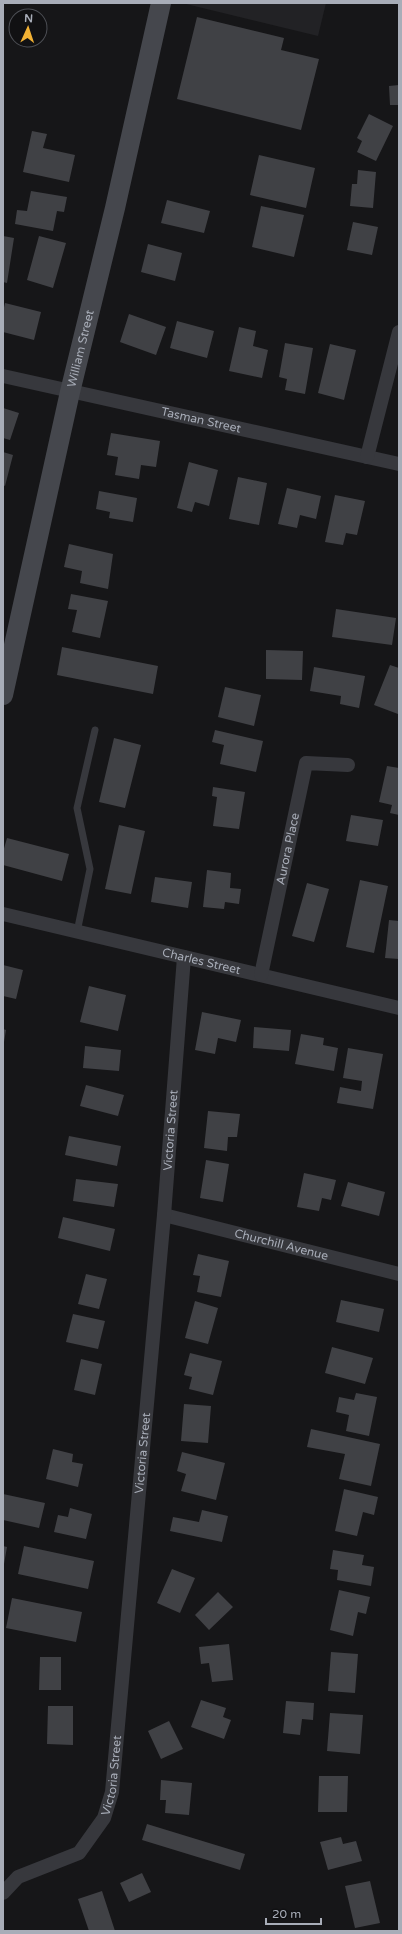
<svg xmlns="http://www.w3.org/2000/svg" width="402" height="1934" font-family="'Varela Round',sans-serif">
	<style>
		.built { fill: #222225 }
		.building { fill: #404145 }
		.lines { fill: none; stroke-linecap: round; stroke-linejoin: round }
		.lane { stroke: #37383d; stroke-width: 7 }
		.street { stroke: #37383d; stroke-width: 14 }
		.secondary { stroke: #45474d; stroke-width: 20 }
		.labels { text-anchor: middle; stroke-width: 3; stroke-linejoin: round; paint-order: stroke }
		.street-label { font-size: 12px; fill: #a8adb8; stroke: #111113 }
	</style>
	<rect width="100%" height="100%" fill="#161618"/>
	<!-- built -->
	<path class="built" d="M182 3H326L318 36Z"/>
	<!-- building -->
	<path class="building" d="M197 17 284 38 281 50 319 59 301 130 177 99Z
		M399 85V105H390L389 86Z
		M369 114 393 126 376 161 357 152 362 141 357 138Z
		M32 131 47 134 43 148 75 155 69 182 23 172Z
		M259 155 315 168 306 208 250 195Z
		M358 170 376 172 373 208 350 206 352 184H357Z
		M31 191 67 197 64 212 57 211 53 231 15 224 17 210 27 211Z
		M167 200 210 211 204 233 161 223Z
		M261 206 304 215 294 257 252 247Z
		M353 222 378 227 372 255 347 250Z
		M3 236 14 238 7 283 3 282Z
		M39 236 66 243 53 288 27 280Z
		M148 244 182 253 175 281 141 272Z
		M5 303 41 312 34 340 3 332V312Z
		M129 314 166 327 156 355 120 342Z
		M177 321 214 331 207 358 170 348Z
		M239 327 256 331 253 346 268 350 262 378 229 371Z
		M285 343 313 348 305 394 285 390 287 379 279 377Z
		M330 344 356 350 344 400 318 393Z
		M3 408 19 413 10 440 3 438Z
		M111 433 160 441 156 467 141 465 139 479 115 475 118 457 107 455Z
		M3 452 13 455 5 486 3 485Z
		M189 462 218 470 209 506 195 502 192 512 177 508Z
		M238 477 267 483 259 525 229 519Z
		M287 488 321 496 316 519 300 515 297 528 278 524Z
		M99 491 137 498 133 522 109 518 110 512 96 509Z
		M335 495 365 501 357 535 346 533 343 545 325 542Z
		M69 544 113 554 108 589 80 583 82 571 64 567Z
		M71 594 108 601 100 638 72 632 77 610 68 609Z
		M336 609 396 618 392 645 332 637Z
		M62 647 158 666 153 694 57 675Z
		M266 650 303 651 302 680 266 679Z
		M390 665 399 668 398 714 374 705Z
		M314 667 365 676 359 708 340 704 341 696 310 691Z
		M225 687 261 695 254 726 218 717Z
		M215 730 263 741 256 772 220 764 224 745 212 742Z
		M114 738 141 745 125 808 99 802Z
		M387 766 399 768V815L390 813 392 805 379 802Z
		M213 787 245 792 239 829 213 826 217 797 212 796Z
		M351 815 383 820 378 846 346 841Z
		M119 825 145 831 131 894 105 889Z
		M7 838 69 854 62 881 3 865V852Z
		M207 870 231 873 230 888 241 889 239 904 225 902 224 909 203 907Z
		M155 877 192 882 188 908 151 902Z
		M360 880 388 886 374 953 346 947Z
		M307 883 329 889 314 942 292 936Z
		M389 920 399 921V959L385 958Z
		M3 965 23 970 16 999 3 996Z
		M89 986 126 995 118 1031 80 1022Z
		M202 1012 241 1020 236 1042 218 1038 215 1054 195 1050Z
		M254 1027 291 1030 289 1051 253 1048Z
		M3 1029 6 1030 4 1042 3 1041Z
		M301 1034 324 1038 323 1045 338 1048 334 1071 295 1064Z
		M85 1046 121 1050 119 1071 83 1068Z
		M348 1048 383 1054 373 1109 337 1103 340 1087 361 1091 362 1081 343 1078Z
		M86 1085 124 1095 118 1116 80 1106Z
		M208 1111 240 1114 237 1137H228L227 1151 204 1148Z
		M69 1136 121 1146 117 1166 65 1155Z
		M206 1160 229 1164 223 1202 200 1198Z
		M304 1173 336 1180 331 1200 322 1198 319 1211 297 1207Z
		M76 1179 118 1184 114 1207 73 1201Z
		M348 1182 385 1192 379 1216 341 1206Z
		M63 1217 115 1229 110 1251 58 1238Z
		M198 1254 229 1261 221 1297 197 1292 200 1276 193 1275Z
		M86 1274 107 1279 99 1309 78 1304Z
		M341 1300 384 1309 379 1332 336 1322Z
		M195 1301 218 1308 208 1344 185 1338Z
		M73 1314 105 1321 98 1349 66 1342Z
		M332 1347 373 1358 365 1384 325 1373Z
		M190 1353 222 1361 213 1395 189 1389 192 1377 184 1375Z
		M81 1359 102 1364 95 1395 74 1390Z
		M356 1393 377 1397 369 1436 346 1431 349 1415 336 1412 339 1397 354 1400Z
		M184 1404 211 1406 208 1443 181 1441Z
		M311 1429 380 1444 371 1486 339 1479 345 1454 307 1447Z
		M53 1449 73 1454 72 1462 83 1464 78 1487 46 1479Z
		M182 1452 225 1463 216 1500 181 1491 186 1474 177 1471Z
		M344 1489 378 1497 374 1515 363 1512 357 1536 335 1531Z
		M3 1494 45 1503 39 1528 3 1520Z
		M70 1508 92 1514 86 1539 54 1532 58 1515 68 1517Z
		M202 1510 228 1516 222 1542 170 1531 173 1517 199 1522Z
		M3 1546 7 1547 4 1564 3 1563Z
		M24 1546 94 1561 88 1589 18 1574Z
		M333 1550 364 1555 362 1565 374 1567 371 1586 337 1580 338 1570 330 1569Z
		M172 1569 195 1578 180 1613 157 1603Z
		M339 1590 370 1597 366 1614 358 1612 353 1636 330 1630Z
		M218 1592 233 1607 209 1630 195 1615Z
		M12 1598 82 1612 76 1642 6 1628Z
		M229 1644 233 1680 212 1682 209 1663 201 1664 199 1647Z
		M331 1652 358 1654 355 1693 328 1691Z
		M40 1657H61V1690H39Z
		M201 1700 226 1708 223 1717 231 1720 224 1739 191 1727Z
		M286 1701 314 1703 313 1720 302 1719 300 1735 283 1733Z
		M48 1706H73V1745L47 1744Z
		M330 1713 363 1715 360 1754 327 1751Z
		M169 1721 183 1749 161 1759 148 1731Z
		M319 1776H348L347 1812H318Z
		M161 1780 192 1783 189 1815 165 1813 166 1800H160Z
		M147 1824 245 1854 240 1870 142 1840Z
		M341 1837 343 1844 356 1841 362 1861 328 1870 320 1842Z
		M142 1873 151 1892 129 1902 120 1883Z
		M370 1881 380 1923 355 1928 345 1886Z
		M102 1891 115 1931H89L78 1899Z"/>
	<g class="lines">
		<!-- lane -->
		<path class="lane" d="M77 932 90 869 77 808 95 730"/>
		<!-- street -->
		<g class="street">
			<path id="s1" d="M3 376 399 464"/>
			<path d="M367 457 399 332"/>
			<path id="s2" d="M3 914 399 1008"/>
			<path id="s3" d="M261 975 306 763 348 765"/>
			<path id="s4" d="M164 1215 399 1274"/>
			<path id="s5" d="M3 1893 18 1877 79 1853 104 1818 112 1792 164 1215 184 957"/>
		</g>
		<!-- secondary -->
		<path class="secondary" id="s6" d="M3 695 70 392 115 208 161 3"/>
	</g>
	<g class="labels">
		<!-- street labels -->
		<g class="street-label">
			<text dy="4" stroke="none"><textPath href="#s6" startOffset="355">William Street</textPath></text>
			<text dy="4" stroke="none"><textPath href="#s1" startOffset="203">Tasman Street</textPath></text>
			<text dy="4" stroke="none"><textPath href="#s3" startOffset="129">Aurora Place</textPath></text>
			<text dy="4" stroke="none"><textPath href="#s2" startOffset="204">Charles Street</textPath></text>
			<text dy="4" stroke="none"><textPath href="#s5" startOffset="822">Victoria Street</textPath></text>
			<text dy="4" stroke="none"><textPath href="#s4" startOffset="121">Churchill Avenue</textPath></text>
			<text dy="4" stroke="none"><textPath href="#s5" startOffset="498">Victoria Street</textPath></text>
			<text dy="4" stroke="none"><textPath href="#s5" startOffset="174">Victoria Street</textPath></text>
		</g>
	</g>
	<!-- border -->
	<rect width="402" height="1934" fill="none" stroke="#a8adb8" stroke-width="8"/>
	<!-- north arrow -->
	<g transform="translate(28 28) rotate(3)"><circle r="19" fill="#111113" stroke="#4d4f55"/>
	<path d="M0-3L7 15L0 10L-7 15Z" fill="#f2b134"/>
	<text y="-6" font-size="11" font-weight="bold" text-anchor="middle" fill="#a8adb8">N</text>
	</g>
	<!-- scale -->
	<path d="M266 1918v6h55v-6" fill="none" stroke="#a8adb8" stroke-width="2"/>
	<text x="272" y="1918" font-size="12" fill="#a8adb8" stroke="#111113" stroke-width="3" paint-order="stroke">20 m</text>
</svg>
